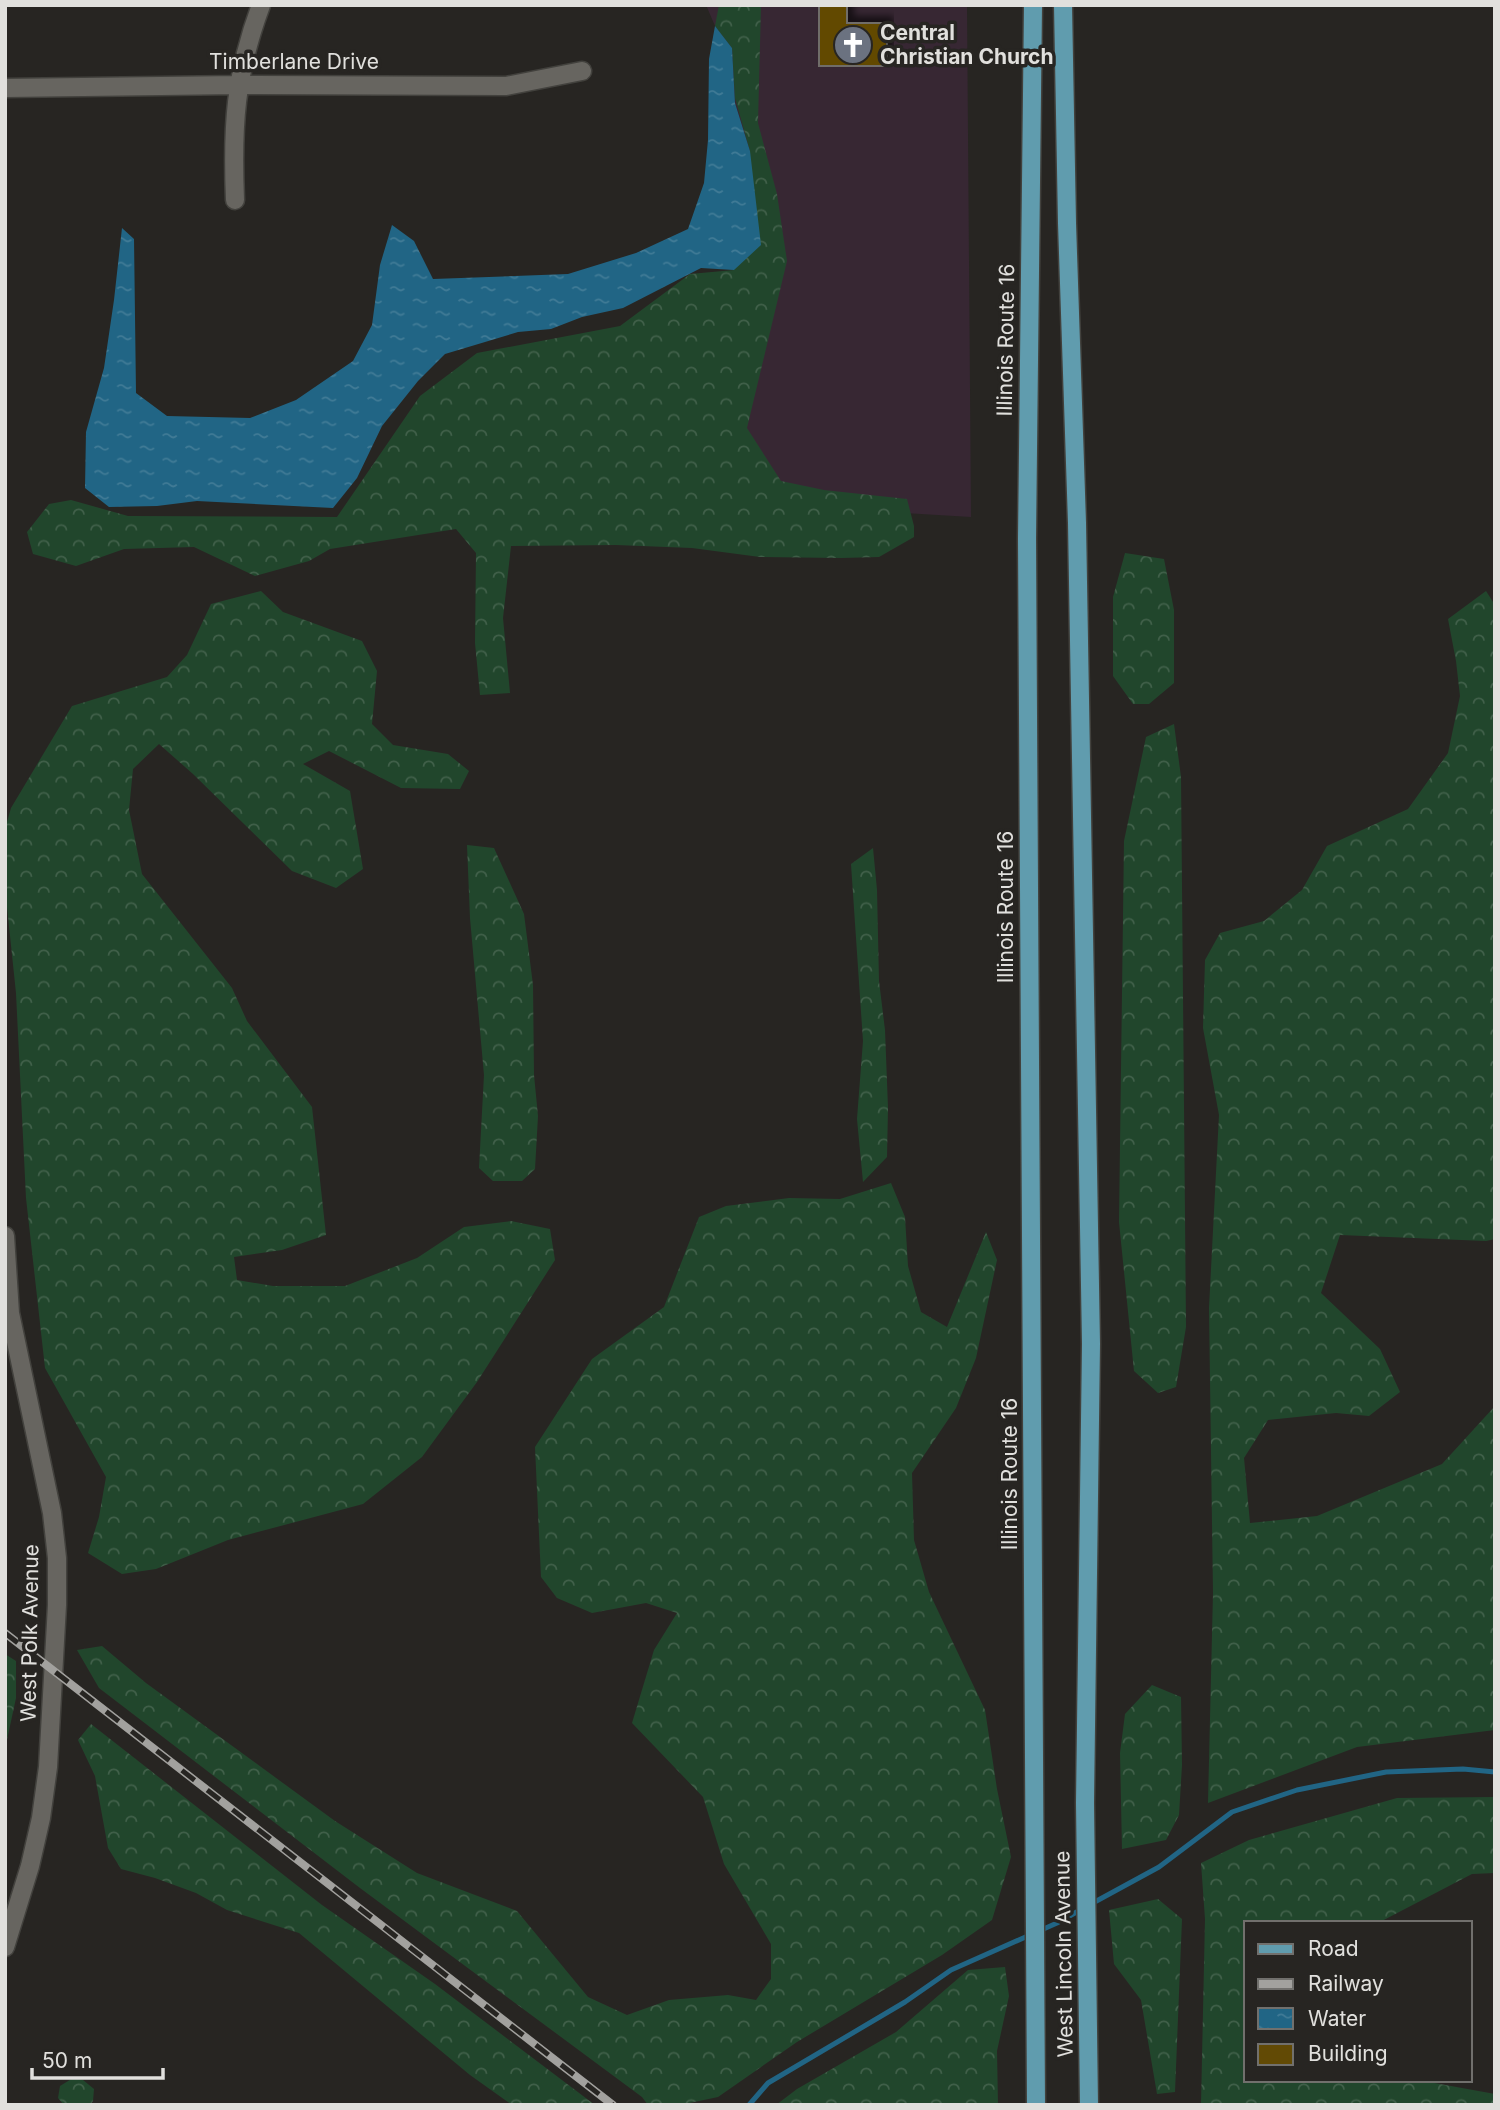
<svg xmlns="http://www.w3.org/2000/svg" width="1500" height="2110" font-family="Inter,sans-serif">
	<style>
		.commercial { fill: #372733 }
		.forest { fill: url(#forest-crowns) }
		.water { fill: url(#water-ripples) }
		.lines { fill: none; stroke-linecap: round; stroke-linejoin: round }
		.stream { stroke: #216585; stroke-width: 5 }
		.building { fill: #624a05; stroke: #6f6d69; stroke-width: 2; filter: url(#shadow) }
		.minor-casing { stroke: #42413d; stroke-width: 21 }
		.primary-casing { stroke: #42413d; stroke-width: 21 }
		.minor { stroke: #676560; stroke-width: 18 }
		.primary { stroke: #609cae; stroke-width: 18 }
		.rail-casing { stroke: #a2a19e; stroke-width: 8 }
		.rail { stroke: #272522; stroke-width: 5; stroke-dasharray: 16; stroke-linecap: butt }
		.labels { text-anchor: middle; stroke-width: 7; stroke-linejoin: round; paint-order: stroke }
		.poi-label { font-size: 21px; font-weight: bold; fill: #e1e0dd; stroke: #272522; text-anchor: start }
		.street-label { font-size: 21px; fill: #e1e0dd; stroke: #272522 }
	</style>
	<defs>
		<pattern id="forest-crowns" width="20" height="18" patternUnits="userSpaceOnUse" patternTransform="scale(1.75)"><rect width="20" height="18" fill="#21462c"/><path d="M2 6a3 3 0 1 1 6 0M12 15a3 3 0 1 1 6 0" fill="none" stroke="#41604a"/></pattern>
		<pattern id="water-ripples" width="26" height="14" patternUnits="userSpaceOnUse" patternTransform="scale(1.75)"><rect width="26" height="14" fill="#216585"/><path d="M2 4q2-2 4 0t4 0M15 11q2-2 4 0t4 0" fill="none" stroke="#417b96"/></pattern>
		<filter id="shadow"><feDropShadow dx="6" dy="-6" stdDeviation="3.5" flood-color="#0009"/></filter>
	</defs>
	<rect width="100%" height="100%" fill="#272522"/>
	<!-- commercial -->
	<path class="commercial" d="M706 5H967L971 517 737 503 750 151 735 103 732 48 715 26Z"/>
	<!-- forest -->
	<path class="forest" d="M719 5H761L758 123 777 194 787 261 747 428 781 481 824 490 907 499 914 526V537L879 557 841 558 760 557 692 548 616 545 511 546 503 618 510 693 480 695 475 643 476 553 456 529 330 549 309 561 255 576 194 547 124 549 76 566 33 554 27 532 49 504 71 500 128 516 337 517 420 396 477 353 620 326 690 274 734 270 750 151 735 98 732 48 715 26Z
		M1125 553 1164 559 1174 610V683L1149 704H1133L1113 676V597Z
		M261 591 283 612 362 641 377 671 372 724 393 745 448 754 469 771 460 789 401 788 329 751 303 764 350 791 363 869 336 888 292 871 193 774 159 744 133 769 129 810 142 874 232 988 247 1021 312 1107 326 1235 282 1250 234 1257 237 1280 273 1286H345L417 1258 464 1227 511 1221 550 1229 555 1260 477 1382 422 1457 363 1504 228 1540 156 1569 122 1574 88 1553 99 1517 106 1477 45 1368 26 1198 16 993 5 888V829L11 808 72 706 167 677 187 655 211 604Z
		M1486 591 1495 605V1239L1486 1241 1340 1235 1321 1293 1380 1349 1400 1392 1369 1416 1336 1413 1268 1420 1244 1458 1250 1523 1317 1516 1442 1464 1495 1406V1730L1357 1747 1208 1803 1213 1593 1209 1308 1219 1115 1203 1028 1205 960 1220 933 1264 921 1302 890 1327 846 1408 809 1448 753 1460 696 1456 661 1448 619Z
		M1174 724 1181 777 1186 1327 1176 1387 1158 1393 1134 1371 1119 1222 1124 841 1146 737Z
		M467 845 494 848 524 914 533 985 534 1075 538 1116 535 1169 522 1181H493L479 1168 484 1075 470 918Z
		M873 848 877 890 879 981 885 1030 888 1108 887 1157 863 1182 857 1119 863 1041 851 864Z
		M891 1183 905 1217 908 1266 921 1312 947 1327 986 1232 997 1260 976 1358 956 1408 912 1473 914 1540 929 1592 985 1710 997 1789 1011 1857 992 1920 942 1955 797 2042 718 2097 680 2105H648L642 2097 360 1888 99 1688 77 1650 102 1646 146 1683 335 1821 417 1873 517 1911 588 1997 627 2015 669 2000 728 1995 756 2000 771 1979V1944L724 1864 703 1797 632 1723 654 1650 677 1613 646 1603 592 1613 557 1598 541 1577 535 1447 592 1359 664 1307 699 1217 726 1206 789 1198 840 1199Z
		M5 1654 16 1661V1698L5 1749Z
		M1152 1685 1181 1697 1182 1765 1179 1815 1166 1840 1122 1849 1120 1753 1125 1714Z
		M91 1724 322 1905 435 1984 595 2105H512L470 2075 299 1933 227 1910 196 1893 155 1878 121 1869 108 1848 95 1776 78 1740Z
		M1495 1797V1873L1472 1874 1378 1923H1246V2080H1418L1495 2094V2105H1201L1205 1919 1201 1863 1249 1840 1397 1798Z
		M1158 1899 1182 1919 1175 2092 1157 2094 1141 2000 1114 1964 1109 1910Z
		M1005 1967 1009 1996 997 2051 998 2105H776L797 2089 896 2032 968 1970Z
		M73 2078 83 2080 94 2089 93 2101 90 2105H64L58 2098 60 2086Z"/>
	<!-- water -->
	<path class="water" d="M715 26 732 48 735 103 750 151 761 245 734 270 701 268 623 308 582 317 551 329 518 332 445 354 418 381 382 426 357 478 333 508 197 501 157 506 109 507 85 488 86 432 104 368 114 300 122 228 134 239 136 393 167 416 250 418 296 400 353 361 372 325 380 265 392 225 414 241 433 279 568 274 636 253 688 229 704 183 708 140 709 59Z"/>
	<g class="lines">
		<!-- stream -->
		<path class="stream" d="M1091 1904 1159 1867 1232 1812 1297 1790 1386 1772 1463 1769 1495 1772
			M749 2105 768 2083 905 2002 951 1970 1057 1923 1082 1909"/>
	</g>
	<!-- building -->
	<path class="building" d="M819 5H847V23H887V66H819Z"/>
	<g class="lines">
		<defs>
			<path id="minor" d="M5 88 238 85 506 86 582 71
				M235 200C232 126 235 75 261 5
				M5 1236 10 1313 52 1513 57 1558V1605L48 1767 41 1818 30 1866 5 1947"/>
			<path id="primary" d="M1033 5 1027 539 1036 2105
				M1063 5 1067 223 1077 523 1091 1344 1085 1803 1089 2105"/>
		</defs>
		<!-- minor casing -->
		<use href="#minor" class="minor-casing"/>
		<!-- primary casing -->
		<use href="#primary" class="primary-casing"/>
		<!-- minor -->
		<use href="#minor" class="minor"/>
		<!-- primary -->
		<use href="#primary" class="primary"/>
		<defs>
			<path id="rail" d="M5 1633 613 2105"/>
		</defs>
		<!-- rail casing -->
		<use href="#rail" class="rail-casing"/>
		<!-- rail -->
		<use href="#rail" class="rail"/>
	</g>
	<!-- icons -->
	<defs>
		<symbol id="church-disc" viewBox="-11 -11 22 22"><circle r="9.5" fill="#6b7280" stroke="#272522"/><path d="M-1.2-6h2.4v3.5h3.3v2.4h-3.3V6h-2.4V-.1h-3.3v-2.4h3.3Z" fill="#fff"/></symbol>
	</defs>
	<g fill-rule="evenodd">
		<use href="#church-disc" x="831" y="23" width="44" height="44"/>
	</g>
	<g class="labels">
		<!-- poi labels -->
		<g class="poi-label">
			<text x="880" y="40">Central<tspan x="880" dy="24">Christian Church</tspan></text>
		</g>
		<!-- street labels -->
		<g class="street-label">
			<text x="294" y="69">Timberlane Drive</text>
			<text transform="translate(1006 340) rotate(-89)" y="7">Illinois Route 16</text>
			<text transform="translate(1006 907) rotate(-90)" y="7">Illinois Route 16</text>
			<text transform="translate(1010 1474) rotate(-90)" y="7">Illinois Route 16</text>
			<text transform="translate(30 1633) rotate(-89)" y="7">West Polk Avenue</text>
			<text transform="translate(1064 1954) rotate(-91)" y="7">West Lincoln Avenue</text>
		</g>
	</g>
	<!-- border -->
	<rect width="1500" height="2110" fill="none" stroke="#e1e0dd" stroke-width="14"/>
	<!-- legend -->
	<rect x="1244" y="1921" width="228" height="161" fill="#272522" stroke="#71706d" stroke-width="2"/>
	<rect x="1258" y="1944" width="35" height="10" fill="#609cae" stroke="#71706d" stroke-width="2"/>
	<text x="1308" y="1956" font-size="21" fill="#e1e0dd">Road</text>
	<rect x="1258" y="1979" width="35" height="10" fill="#a2a19e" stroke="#71706d" stroke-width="2"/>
	<text x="1308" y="1991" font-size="21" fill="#e1e0dd">Railway</text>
	<rect x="1258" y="2008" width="35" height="21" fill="url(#water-ripples)" stroke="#71706d" stroke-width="2"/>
	<text x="1308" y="2026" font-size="21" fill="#e1e0dd">Water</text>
	<rect x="1258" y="2044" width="35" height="21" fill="#624a05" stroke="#71706d" stroke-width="2"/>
	<text x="1308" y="2061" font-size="21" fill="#e1e0dd">Building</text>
	<!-- scale -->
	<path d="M32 2068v10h131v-10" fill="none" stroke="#e1e0dd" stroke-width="3.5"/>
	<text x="42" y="2068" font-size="21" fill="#e1e0dd" stroke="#272522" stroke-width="5" paint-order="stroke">50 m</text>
</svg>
